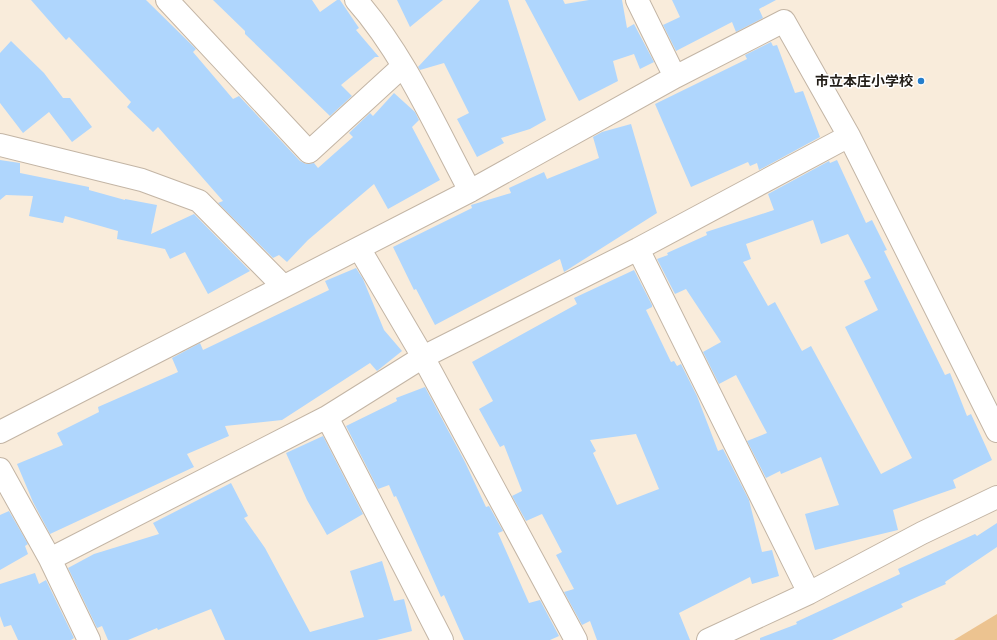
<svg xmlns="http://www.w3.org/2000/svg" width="997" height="640" font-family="'Source Sans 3','Noto Sans JP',sans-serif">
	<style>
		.green { fill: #ecc390 }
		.building { fill: #afd6fd; fill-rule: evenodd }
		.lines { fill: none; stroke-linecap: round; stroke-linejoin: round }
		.minor-casing { stroke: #c3b5a5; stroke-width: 24 }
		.minor { stroke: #fff; stroke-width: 22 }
		.poi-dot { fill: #257ecc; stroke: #fff; stroke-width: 1.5 }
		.labels { text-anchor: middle; stroke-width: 3; stroke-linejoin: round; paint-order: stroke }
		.poi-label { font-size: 14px; font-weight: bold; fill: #231e18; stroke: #fff; text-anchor: end }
	</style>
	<rect width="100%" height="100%" fill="#f9ecdb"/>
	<!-- green -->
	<path class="green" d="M997 614V640H954Z"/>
	<!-- building -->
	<path class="building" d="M31 0H146L196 49 193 52 233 99 239 96 300 161 306 164 314 163 318 168 353 137 349 133 370 113 373 116 394 93 415 112 419 120 412 127 440 180 388 209 374 184 308 240 287 262 279 255 273 258 218 203 223 201 158 127 153 132 127 107 131 102 69 37 66 40Z
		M213 0H312L320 12 337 0H340L359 28 356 30 379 57H375L341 85 352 96 330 116 245 34V31Z
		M397 0H443L410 27Z
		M480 0H508L546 120 530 129 501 138 504 143 477 157 457 119 469 113 444 63 420 70 418 67Z
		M525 0H563L565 4 589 0H622L627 28 634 24 654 62 640 69 634 54 613 61 618 81 579 101Z
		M672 0H776L759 9 763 18 736 32 732 22 676 51 663 25 680 17Z
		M11 41 44 73 63 98H70L92 127 72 142 49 112 23 133 0 103V53Z
		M771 42 773 46 777 45 795 93 803 91 820 137 759 170 757 163 750 166 748 162 691 187 655 104 747 59 745 55Z
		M631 124 657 213 564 272 560 259 435 325 416 289 414 290 393 247 472 208 471 205 511 193 509 188 544 172 547 179 599 158 593 137 602 132Z
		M0 160 20 163V173L89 187V190L125 200V199L157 205 151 234 194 214 250 271 208 294 185 252 170 259 165 249 117 239 118 231 65 216 63 223 29 216 33 196 6 195 0 200Z
		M837 160 866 223 872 220 887 250 884 251 945 375 950 373 967 416 971 414 992 460 953 480 956 488 893 510 898 530 815 550 805 514 839 505 821 457 781 474 780 471 766 478 747 441 767 433 736 375 719 384 703 352 721 342 686 289 675 294 657 259 668 255 667 253 707 235 706 232 774 210 768 194 829 161 830 163ZM813 220 821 244 848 234 871 278 864 281 878 310 845 327 912 458 881 474 811 346 802 351 775 302 768 306 743 262 751 259 746 244Z
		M356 268 363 279 384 330 402 351 377 371 370 363 282 420 225 426 229 436 187 454 194 467 50 534 33 502 17 464 63 445 57 433 99 412 98 407 178 372 172 358 200 343 203 350 329 290 325 281Z
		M634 270 652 305V307L646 310 671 362 674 361 677 366 681 364 697 396 718 451 723 449 749 500 762 552 772 550 779 576 752 584 750 577 679 613 690 640H597L590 621 582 625 564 592 574 589 556 555 562 552 542 514 526 521 512 496 522 491 504 445 500 447 479 409 493 401 472 362 577 304 574 298ZM636 434 659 489 617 505 593 453 596 451 590 440Z
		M425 387 465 462 486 507 489 506 503 531 498 533 529 603 540 600 559 636 550 640H464L444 595 441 597 396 496 394 497 389 485 378 489 346 426 397 401 396 398Z
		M323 436 363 514 327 535 307 500 286 453Z
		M231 483 248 516 244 518 265 548 310 632 364 617 350 571 382 561 394 601 404 599 412 631 377 640H225L211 609 158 630 157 628 128 640H108L102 626 97 628 68 568 94 554 159 534 153 523Z
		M9 511 28 544 25 546 28 554 0 570V515Z
		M997 523V547L945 582 946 584 901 604 903 607 832 640H760V638L797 624 796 622 900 574 898 569 975 534 977 536Z
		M35 573 39 584 46 580 74 638 71 640H18L11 625 4 627 0 616V584Z"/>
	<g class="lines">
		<defs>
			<path id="minor" d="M167 0 309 152 403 66
				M356 0C404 54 436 128 470 191
				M637 0 675 77
				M0 145 142 180 199 201 283 286
				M359 248 423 357 576 640
				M638 249 809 593
				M327 417 442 640
				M0 432 470 191 675 77 784 21 849 136 997 431
				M0 469 50 559 89 640
				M50 559 327 417 423 357 638 249 849 136
				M708 640 809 593 922 533 997 497"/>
		</defs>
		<!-- minor casing -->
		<use href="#minor" class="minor-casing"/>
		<!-- minor -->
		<use href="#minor" class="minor"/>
	</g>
	<!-- markers -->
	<circle class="poi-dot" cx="921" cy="81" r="4"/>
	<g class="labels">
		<!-- poi labels -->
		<g class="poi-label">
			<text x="913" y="86">市立本庄小学校</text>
		</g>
	</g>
</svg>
